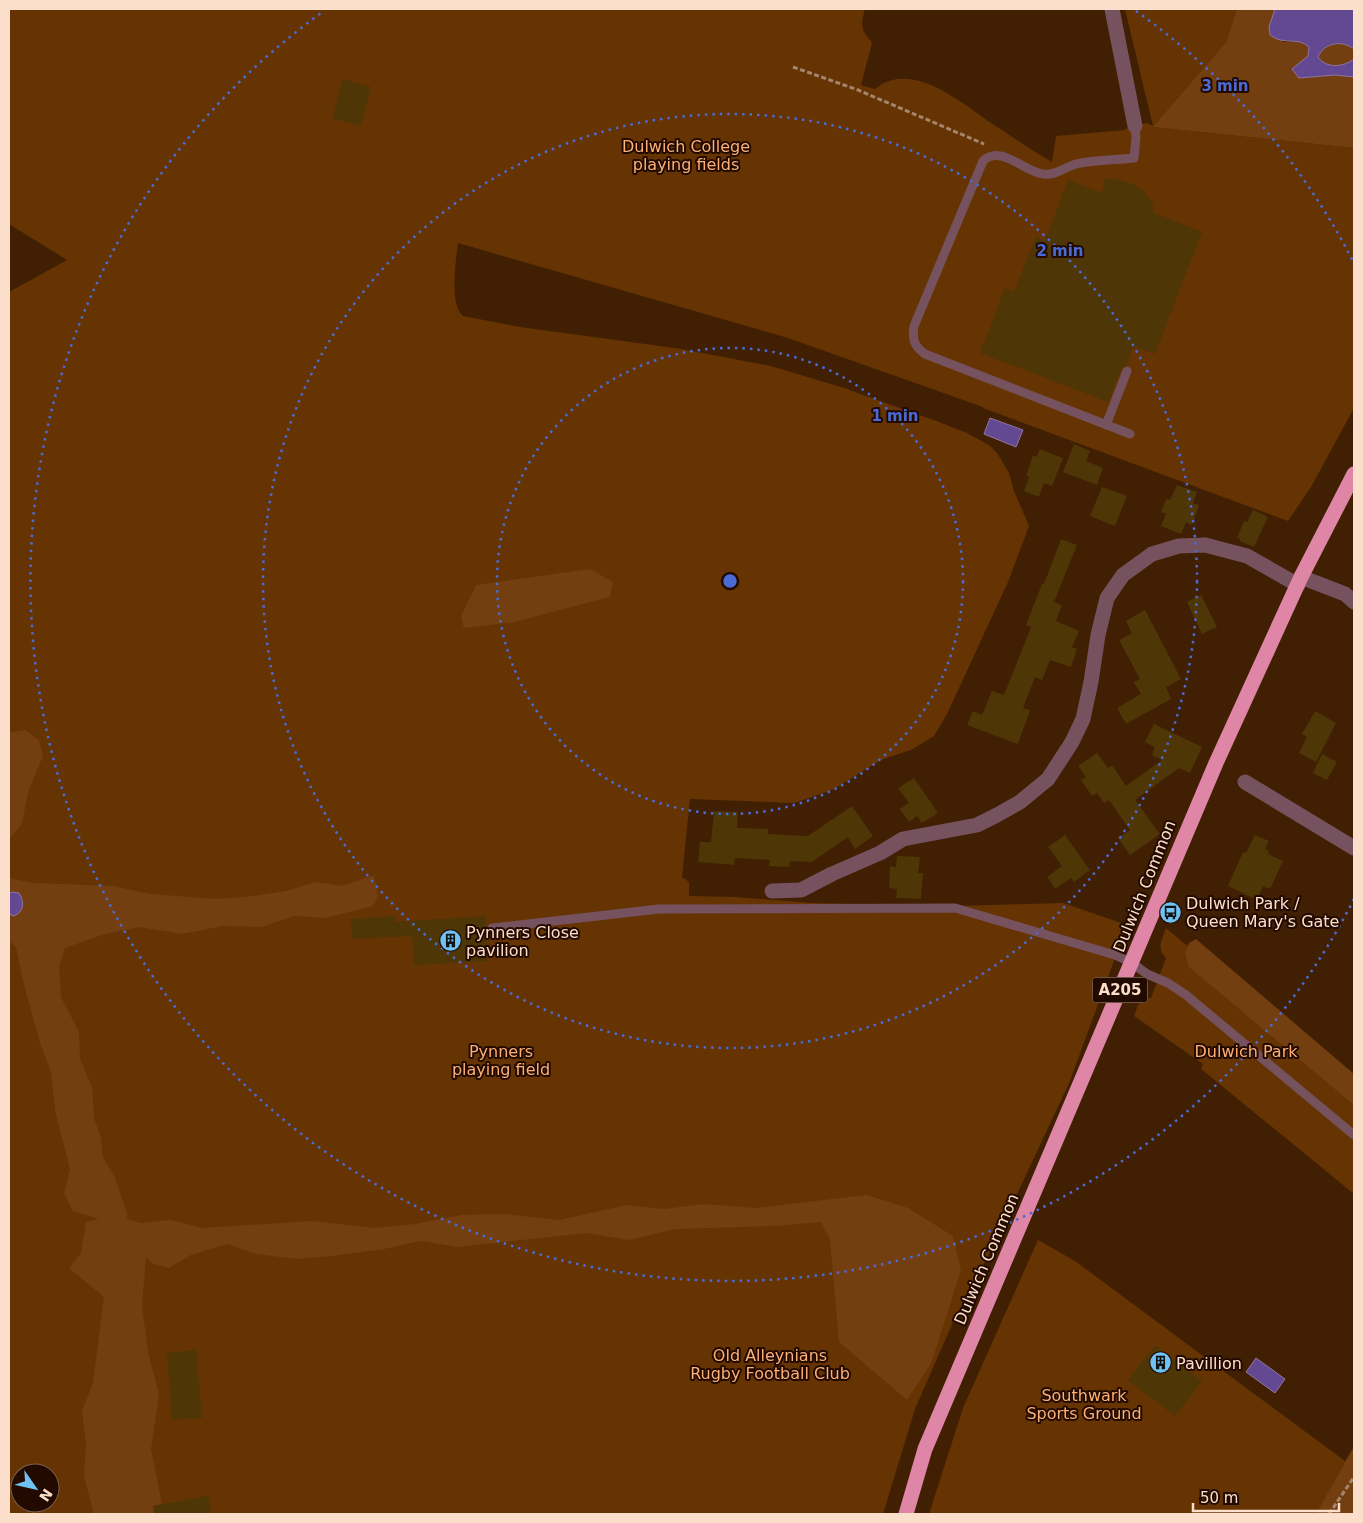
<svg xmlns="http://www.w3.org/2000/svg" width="1363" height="1523" font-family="'DejaVu Sans',sans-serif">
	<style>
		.green { fill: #653402; fill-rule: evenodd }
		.forest { fill: #733f10 }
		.water { fill: #624992; stroke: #9076a3 }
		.building { fill: #4f3607 }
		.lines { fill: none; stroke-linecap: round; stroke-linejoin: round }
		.path { stroke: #a4856d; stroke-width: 3; stroke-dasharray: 5 2.5; stroke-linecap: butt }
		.lane { stroke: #76515e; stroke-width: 9 }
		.street { stroke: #76515e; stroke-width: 15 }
		.highway { stroke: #df85a6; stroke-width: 15 }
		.ring { fill: none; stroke: #4a6bd5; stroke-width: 2.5; stroke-dasharray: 2.5 5 }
		.labels { text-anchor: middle; stroke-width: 4; stroke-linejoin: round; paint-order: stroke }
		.shield { fill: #220a00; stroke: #bb9f8d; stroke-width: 1 }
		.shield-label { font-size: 15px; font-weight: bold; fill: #fcdfca }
		.park-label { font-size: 16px; fill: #fcb076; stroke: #220a00 }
		.street-label { font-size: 16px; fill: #fcdfca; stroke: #220a00 }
		.poi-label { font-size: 16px; fill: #fcdfca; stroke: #220a00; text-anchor: start }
		.centre { fill: #4a6bd5; stroke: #220a00; stroke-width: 2.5 }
		.ring-label { font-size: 15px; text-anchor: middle; font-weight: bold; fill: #4a6bd5; stroke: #220a00; stroke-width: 4; stroke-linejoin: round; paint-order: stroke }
	</style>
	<rect width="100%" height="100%" fill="#401f03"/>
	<!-- green -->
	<path class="green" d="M9 9H865C860 27 861 29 872 43L861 85 875 89C911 59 961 102 991 123 1011 136 1031 150 1052 162L1056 136 1125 130V129L1146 123 1153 126 1125 9H1237L1226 42 1154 127 1354 148V408L1311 487 1288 521 983 408V407L788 338 458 243C456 259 449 305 463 316L520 327 682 349 771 366 844 388 939 422 967 433 989 445 997 453 1009 473 1014 491 1029 526 1008 582 947 714 934 736 913 749 881 760 832 790 794 803 690 799 682 877 689 882V896L735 897 813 903 952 906 1063 903 1127 925 1070 1081 987 1258 954 1320 915 1409 883 1514H9V292L67 260 9 224ZM20 1473H50V1503H20Z
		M1166 928 1354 1086V1194L1201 1069 1203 1064 1134 1016C1138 1006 1139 997 1151 998L1166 958C1156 948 1162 940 1166 928Z
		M1038 1240 1075 1261 1345 1461 1354 1447V1514H929L963 1408Z"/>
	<!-- forest -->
	<path class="forest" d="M1237 9H1275L1269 27 1283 42 1300 41 1309 47 1308 56 1298 65 1299 78 1335 75 1354 77V148L1153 127 1226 42Z
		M1341 43 1347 44 1354 49V60C1343 67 1326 69 1318 57 1322 46 1331 44 1341 43Z
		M590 569 613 582 610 597 514 622 464 628 461 616 476 585Z
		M25 730 39 740 43 756 28 792 22 824 11 837H9V733Z
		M374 875 378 896 373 906 325 918 294 916 262 927 222 926 182 934 139 927 105 934 65 948 59 967 61 997 79 1032 80 1059 92 1087 94 1118 101 1138 103 1157 115 1178 128 1216 126 1219 141 1223 171 1220 202 1228 312 1221 375 1228 415 1224 462 1215 504 1214 559 1220 627 1205 664 1209 704 1204 755 1208 867 1195 908 1208 953 1236 961 1270 931 1364 907 1400 839 1342 830 1239 821 1222 775 1226 675 1229 630 1240 586 1233 457 1247 421 1241 384 1249 333 1256 297 1259 256 1254 227 1244 191 1255 169 1268 153 1264 146 1258 142 1306 148 1352 159 1394 151 1449 164 1514H94L84 1477 86 1444 82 1411 93 1383 104 1297 69 1268 81 1253 86 1222 99 1219 73 1211 64 1193 70 1169 55 1110 51 1072 40 1043 23 981 16 947 9 941V878L34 883 113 886 150 894 217 899 254 896 286 891 316 882 343 886Z
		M1196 939 1354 1074V1105L1189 967 1185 953 1189 943Z
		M1354 1447V1514H1316Z"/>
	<!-- water -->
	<path class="water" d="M1275 9H1354V49C1343 40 1324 42 1318 57 1326 69 1344 67 1354 59V77L1335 75 1299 78 1292 69 1308 56 1309 47C1297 36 1284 46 1270 35L1269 27Z
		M990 418 1023 430 1016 447 984 434Z
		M13 892 19 893C24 901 25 911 14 916L11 915 9 912V893Z
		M1256 1358 1285 1379 1275 1393 1246 1372Z"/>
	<!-- building -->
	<path class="building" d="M343 79 371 87 361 126 332 118Z
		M1105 178 1120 180 1134 185 1143 190 1148 197 1153 205 1154 213 1202 232 1155 354 1134 346 1126 365 1121 369 1108 402 980 353 1005 288 1014 292 1036 237 1045 241 1068 180 1102 193Z
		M1074 444 1090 451 1086 461 1103 468 1097 485 1063 472Z
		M1040 449 1063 458 1052 486 1044 483 1039 497 1024 491 1029 477 1026 476 1033 455 1036 457Z
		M1177 485 1197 492 1193 503 1199 505 1192 525 1186 522 1181 534 1161 526 1166 514 1161 512 1166 499 1170 500Z
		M1102 487 1127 496 1115 526 1090 516Z
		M1253 510 1268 517 1254 547 1240 541V539L1237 538 1244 521 1247 522Z
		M1061 539 1077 545 1054 602 1062 605 1056 621 1079 631 1072 647 1077 649 1071 667 1050 660 1042 680 1035 677 1023 708 1030 710 1018 744 967 725 973 711 982 715 992 691 1004 695 1031 627 1026 625 1042 584H1044Z
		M1201 595 1217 627 1202 634 1187 602Z
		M1145 610 1181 679 1166 687 1171 699 1126 724 1117 708 1141 694 1134 682 1140 679 1119 640 1132 633 1126 621Z
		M1315 711 1336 723 1316 762 1299 753 1307 737 1302 734Z
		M1154 724 1202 747 1190 773 1179 768 1135 800 1160 834 1130 855 1118 838 1130 830 1109 800 1104 803 1097 793 1092 796 1081 780 1086 777 1078 766 1097 753 1108 768 1112 765 1126 786 1162 760 1152 755 1155 747 1145 742Z
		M1322 754 1337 762 1327 780 1313 773Z
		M914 778 938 813 922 823 917 816 909 822 900 809 909 803 898 788Z
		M852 806 873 836 855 849 848 837 812 862 790 861 789 867 769 866 770 860 735 858 734 865 698 862 700 842H711L714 811 738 812 737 828 768 829V834L808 836Z
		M1065 835 1090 870 1074 882 1071 878 1055 889 1047 877 1062 866 1048 847Z
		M1255 835 1269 841 1265 849 1269 851 1268 854 1283 861 1270 889 1263 886 1257 900 1228 886 1243 852 1246 853Z
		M897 856 920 857 918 873H923L921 899 896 898 897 889 889 888 890 866 896 867Z
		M395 916V922L486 916 488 961 414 965 412 936 353 939 351 919Z
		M1155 1345 1202 1381 1175 1416 1128 1380Z
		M196 1350 202 1418 172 1420 167 1353Z
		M208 1496 211 1514H154L153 1506Z"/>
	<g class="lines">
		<!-- path -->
		<path class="path" d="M793 67 858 90 984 144
			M1329 1514 1354 1477"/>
		<!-- lane -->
		<path class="lane" d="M1106 425 1127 371
			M1130 434 925 354C914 346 912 340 914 326L983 161C1001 144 1024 172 1043 174 1056 176 1064 167 1076 164 1094 160 1115 160 1134 158L1136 138 1135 126
			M492 928 659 909 955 908 1115 955 1132 963 1147 974 1168 983 1186 995 1354 1135"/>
		<!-- street -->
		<path class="street" d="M1112 9 1135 126
			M1301 577 1345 594 1354 602
			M1245 782 1354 848
			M772 891 801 890 832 874 880 853 903 839 977 825 997 815 1020 802 1048 779 1072 742 1083 719 1091 682 1098 635 1107 598 1123 575 1152 554 1179 546 1205 545 1247 556 1298 585"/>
		<!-- highway -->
		<path class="highway" d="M906 1514 925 1449 1216 763 1301 577 1354 474"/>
	</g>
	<!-- distance rings -->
	<g class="ring">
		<circle cx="730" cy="581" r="233"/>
		<circle cx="730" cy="581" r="467"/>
		<path d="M1354 899A700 700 0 1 1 324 11M1136 11A700 700 0 0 1 1354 263"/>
	</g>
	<!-- icons -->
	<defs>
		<symbol id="bus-disc" viewBox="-11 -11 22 22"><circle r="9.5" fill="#6fc2f4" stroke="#220a00"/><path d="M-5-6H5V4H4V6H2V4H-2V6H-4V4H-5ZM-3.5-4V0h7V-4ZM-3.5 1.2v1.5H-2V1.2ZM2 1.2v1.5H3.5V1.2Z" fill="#111"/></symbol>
		<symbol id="building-disc" viewBox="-11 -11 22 22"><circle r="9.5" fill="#6fc2f4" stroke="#220a00"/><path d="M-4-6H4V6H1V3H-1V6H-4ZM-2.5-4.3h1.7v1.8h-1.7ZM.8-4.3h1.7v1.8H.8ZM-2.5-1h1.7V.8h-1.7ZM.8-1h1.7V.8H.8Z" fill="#111"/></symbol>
	</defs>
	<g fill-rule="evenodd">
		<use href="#bus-disc" x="1158" y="900" width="25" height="25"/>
		<use href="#building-disc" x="438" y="928" width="25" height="25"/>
		<use href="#building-disc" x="1148" y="1350" width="25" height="25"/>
	</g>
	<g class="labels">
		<!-- shield labels -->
		<rect class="shield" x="1092.5" y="977.5" width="55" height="25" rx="4"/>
		<g class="shield-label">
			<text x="1120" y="995">A205</text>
		</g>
		<!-- park labels -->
		<g class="park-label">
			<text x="686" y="152">Dulwich College<tspan x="686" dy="18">playing fields</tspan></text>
			<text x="501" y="1057">Pynners<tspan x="501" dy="18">playing field</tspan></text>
			<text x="1246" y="1057">Dulwich Park</text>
			<text x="770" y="1361">Old Alleynians<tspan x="770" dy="18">Rugby Football Club</tspan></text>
			<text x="1084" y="1401">Southwark<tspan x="1084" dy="18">Sports Ground</tspan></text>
		</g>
		<!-- street labels -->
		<g class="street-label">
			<text transform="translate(1144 886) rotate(-68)" y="6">Dulwich Common</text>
			<text transform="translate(986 1259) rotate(-67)" y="6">Dulwich Common</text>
		</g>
		<!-- poi labels -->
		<g class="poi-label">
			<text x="1186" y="909">Dulwich Park /<tspan x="1186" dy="18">Queen Mary's Gate</tspan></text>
			<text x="466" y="938">Pynners Close<tspan x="466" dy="18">pavilion</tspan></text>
			<text x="1176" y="1369">Pavillion</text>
		</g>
	</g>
	<circle cx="730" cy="581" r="8" class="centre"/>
	<g class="ring-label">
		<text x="1225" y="91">3 min</text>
		<text x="1060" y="256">2 min</text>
		<text x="895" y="421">1 min</text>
	</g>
	<!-- border -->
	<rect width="1363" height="1523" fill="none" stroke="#fcdfca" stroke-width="20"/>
	<!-- north arrow -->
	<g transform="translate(35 1488) rotate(124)"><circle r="24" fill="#220a00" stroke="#795f51"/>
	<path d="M0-4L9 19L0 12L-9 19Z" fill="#6fc2f4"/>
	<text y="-8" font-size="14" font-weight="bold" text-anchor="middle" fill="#fcdfca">N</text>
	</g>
	<!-- scale -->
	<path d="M1193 1503v8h146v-8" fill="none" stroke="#fcdfca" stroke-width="2.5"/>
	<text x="1200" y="1503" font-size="15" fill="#fcdfca" stroke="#220a00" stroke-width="4" paint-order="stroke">50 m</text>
</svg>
